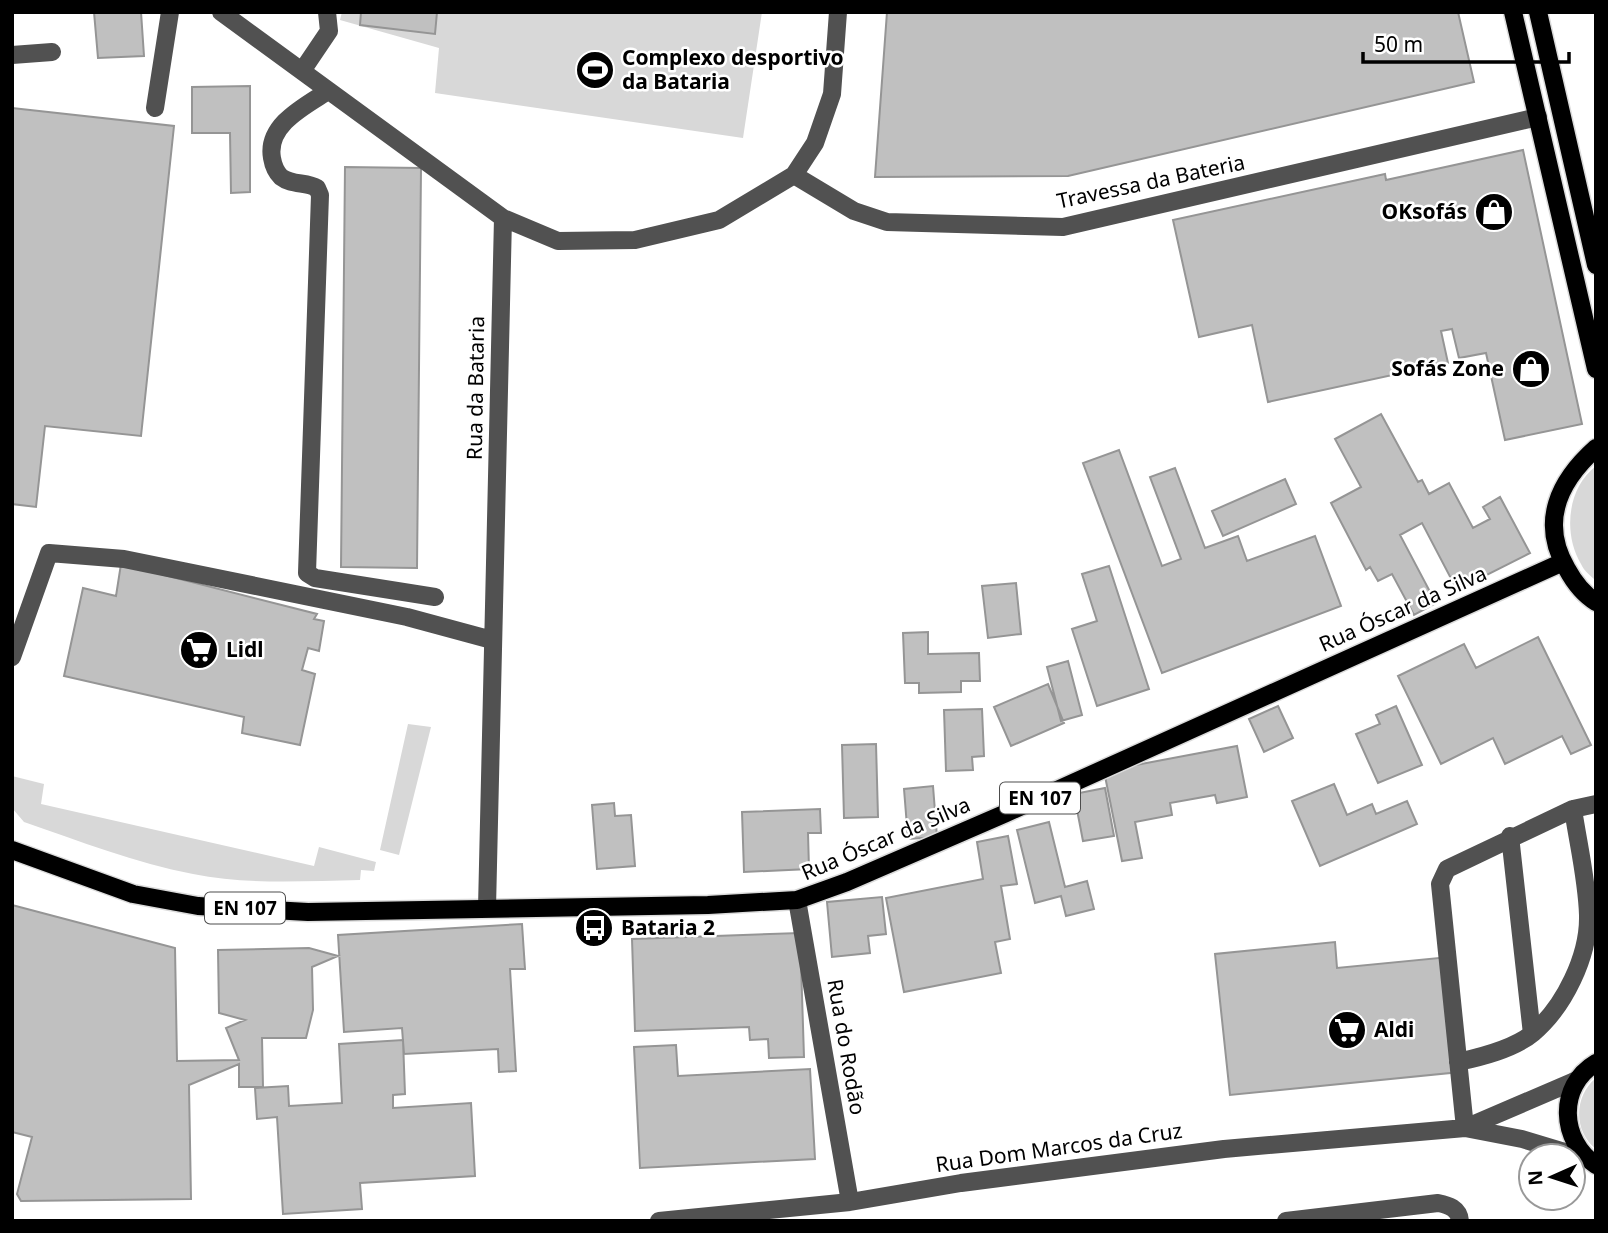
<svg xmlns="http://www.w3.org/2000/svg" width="1608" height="1233" font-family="'Noto Sans',sans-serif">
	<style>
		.green { fill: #d8d8d8 }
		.building { fill: #c0c0c0; stroke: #959595; stroke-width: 2 }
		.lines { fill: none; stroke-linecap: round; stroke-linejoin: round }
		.major-casing { stroke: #dbdbdb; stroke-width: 21 }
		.minor { stroke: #515151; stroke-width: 18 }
		.major { stroke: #000; stroke-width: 18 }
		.labels { text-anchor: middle; stroke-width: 5; stroke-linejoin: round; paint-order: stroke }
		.shield { fill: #fff; stroke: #4c4c4c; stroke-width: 2 }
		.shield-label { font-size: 19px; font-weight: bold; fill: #000 }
		.poi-label { font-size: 21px; font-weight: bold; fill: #000; stroke: #fff; text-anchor: start }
		.street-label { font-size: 21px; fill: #000; stroke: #fff }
	</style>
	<rect width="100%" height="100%" fill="#fff"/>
	<!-- green -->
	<path class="green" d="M342 12H762L743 138 435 93 439 48 340 20Z
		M1596 466V581C1591 576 1584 571 1581 564 1563 534 1567 488 1596 466Z
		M408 724 431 727 399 855 380 850Z
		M12 776 44 784 41 804 314 866 319 847 376 862 374 871 361 870 360 880C305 881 247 885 193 874 136 863 79 841 24 822L12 808Z
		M1596 1078V1149C1573 1131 1574 1096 1596 1078Z"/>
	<!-- building -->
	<path class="building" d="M94 12H141L144 56 98 58Z
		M361 12H437L435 34 360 25Z
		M887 12H1458L1474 82 1068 176 875 177Z
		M250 86V192L231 193 230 133H192V87Z
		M12 108 174 126 141 436 45 426 36 507 12 504Z
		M1523 150 1582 424 1505 440 1486 353 1459 358 1452 329 1441 331 1448 363 1268 402 1252 325 1199 337 1173 220 1385 174 1386 180Z
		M345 167 421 168 417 568 341 567Z
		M1381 414 1418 482 1422 480 1429 494 1449 483 1473 528 1490 519 1483 507 1500 497 1530 553 1457 590 1422 523 1400 535 1436 603 1414 615 1392 574 1378 581 1370 567 1366 570 1331 503 1361 487 1335 439Z
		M1119 450 1162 566 1181 559 1150 477 1175 468 1205 548 1238 536 1247 561 1315 536 1341 606 1162 673 1083 463Z
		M1285 479 1296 504 1223 536 1212 511Z
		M121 564 317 614 314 619 324 621 319 651 308 648 302 670 315 674 300 745 242 733 244 717 64 676 83 588 116 596Z
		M1109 566 1149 689 1097 706 1072 629 1097 621 1082 574Z
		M1016 583 1021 634 988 638 982 586Z
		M928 632V654L979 653 980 681H961V692L919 693V683H905L903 633Z
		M1538 637 1591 745 1571 754 1562 736 1505 764 1493 738 1441 764 1398 676 1464 644 1476 668Z
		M1068 661 1082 715 1061 721 1047 667Z
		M1048 684 1064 723 1011 746 994 707Z
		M1278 706 1293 738 1264 752 1249 719Z
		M1396 706 1422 765 1378 783 1356 734 1380 724 1376 715Z
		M982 709 984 756 972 757 973 770 946 771 944 710Z
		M876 744 878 817 844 818 842 745Z
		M1237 746 1247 797 1217 803 1215 795 1170 803 1172 815 1135 822 1142 858 1122 861 1104 771Z
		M1334 784 1347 815 1372 804 1376 814 1407 801 1417 824 1320 866 1292 801Z
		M933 786 937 837 908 839 904 789Z
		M1105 788 1114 836 1083 841 1074 794Z
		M614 803 615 816 631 815 635 866 597 869 592 805Z
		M820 809 821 833H808L809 869 744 872 742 812Z
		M1049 822 1065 887 1087 881 1094 909 1066 916 1061 896 1035 903 1017 830Z
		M1008 836 1017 884 1001 886 1010 939 995 942 1001 973 904 992 886 898 983 879 977 842Z
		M882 897 886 934 868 936 870 953 832 957 827 902Z
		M12 905 175 948 177 1061 239 1060 226 1028 245 1020 219 1013 218 950 309 948 338 956 312 967 313 1010 306 1038H262L263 1087H239V1064L189 1085 191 1199 21 1201 17 1194 32 1137 12 1132Z
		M522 924 525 969H510L516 1071 499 1072 498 1049 404 1054 402 1028 344 1032 338 935Z
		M800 933 804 1057 769 1058 768 1039 750 1040 749 1027 635 1031 632 939Z
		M1335 942 1337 968 1449 957 1460 1072 1230 1095 1215 954Z
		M403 1040 405 1094 393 1095V1108L471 1103 475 1176 360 1183 362 1209 283 1214 277 1117 257 1119 255 1088 288 1086 289 1106 342 1103 339 1044Z
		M676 1045 678 1076 810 1069 815 1159 640 1168 634 1047Z"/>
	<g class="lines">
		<defs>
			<path id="major" d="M1513 12 1596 369
				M1538 12 1596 265
				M1596 448C1559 481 1539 522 1567 569 1574 582 1583 594 1596 602
				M12 850 133 894 198 906 308 912 708 905 797 900 847 882 1004 814 1563 562
				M1596 1063C1557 1086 1560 1141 1596 1165"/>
		</defs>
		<!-- major casing -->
		<use href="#major" class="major-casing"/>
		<!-- minor -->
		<path class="minor" d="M221 12 503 218 558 241 635 240 719 220 794 175 815 143 832 94 838 12
			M12 55 52 52
			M302 71 329 31 327 12
			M328 91C305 106 266 125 272 158 273 164 276 172 281 177 291 185 307 182 317 188L320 195 307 573 315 578 435 597
			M155 108 170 12
			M794 175 854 211 887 222 1063 227 1538 117
			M12 657 49 553 124 559 407 617 492 640
			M1510 836 1532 1034
			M797 900 850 1202
			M487 908 503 218
			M1458 1062C1481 1057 1514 1049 1533 1033 1564 1007 1589 956 1588 915 1587 880 1578 843 1573 809
			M1465 1128 1440 884 1447 869 1573 809 1596 804
			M1465 1128 1577 1080
			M659 1221 850 1202 961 1183 1224 1149 1465 1128 1522 1139 1585 1158
			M1286 1221 1438 1203C1448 1205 1459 1208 1460 1221"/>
		<!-- major -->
		<use href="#major" class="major"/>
	</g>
	<!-- icons -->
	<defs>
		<symbol id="stadium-disc" viewBox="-11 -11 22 22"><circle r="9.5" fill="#000" stroke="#fff"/><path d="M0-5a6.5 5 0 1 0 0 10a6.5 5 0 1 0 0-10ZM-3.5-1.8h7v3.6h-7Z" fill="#fff"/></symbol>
		<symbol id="shop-disc" viewBox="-11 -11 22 22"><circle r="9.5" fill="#000" stroke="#fff"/><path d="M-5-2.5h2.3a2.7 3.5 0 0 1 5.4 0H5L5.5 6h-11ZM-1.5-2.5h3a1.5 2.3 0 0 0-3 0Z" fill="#fff"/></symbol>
		<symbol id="supermarket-disc" viewBox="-11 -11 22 22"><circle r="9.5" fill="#000" stroke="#fff"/><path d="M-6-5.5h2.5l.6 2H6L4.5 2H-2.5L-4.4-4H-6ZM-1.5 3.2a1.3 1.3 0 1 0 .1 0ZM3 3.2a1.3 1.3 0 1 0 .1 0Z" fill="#fff"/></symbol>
		<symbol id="bus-disc" viewBox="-11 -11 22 22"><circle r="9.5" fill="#000" stroke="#fff"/><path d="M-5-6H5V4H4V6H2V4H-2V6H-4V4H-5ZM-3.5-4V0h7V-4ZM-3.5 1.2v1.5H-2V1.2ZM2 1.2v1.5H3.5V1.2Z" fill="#fff"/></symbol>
	</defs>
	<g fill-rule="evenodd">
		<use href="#stadium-disc" x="573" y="48" width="44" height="44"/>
		<use href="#shop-disc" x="1472" y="190" width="44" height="44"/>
		<use href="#shop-disc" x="1509" y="347" width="44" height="44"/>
		<use href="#supermarket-disc" x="177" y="628" width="44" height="44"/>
		<use href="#bus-disc" x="572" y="906" width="44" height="44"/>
		<use href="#supermarket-disc" x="1325" y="1008" width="44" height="44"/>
	</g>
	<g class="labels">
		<!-- shield labels -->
		<g class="shield">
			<rect x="1000" y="782.5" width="80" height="31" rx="5"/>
			<rect x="205" y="892.5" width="80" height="31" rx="5"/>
		</g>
		<g class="shield-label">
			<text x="1040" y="805">EN 107</text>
			<text x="245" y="915">EN 107</text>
		</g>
		<!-- poi labels -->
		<g class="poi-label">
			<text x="622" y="65">Complexo desportivo<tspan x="622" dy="24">da Bataria</tspan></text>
			<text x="1467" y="219" text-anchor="end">OKsofás</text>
			<text x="1504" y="376" text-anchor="end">Sofás Zone</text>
			<text x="226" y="657">Lidl</text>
			<text x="621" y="935">Bataria 2</text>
			<text x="1374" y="1037">Aldi</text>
		</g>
		<!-- street labels -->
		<g class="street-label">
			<text transform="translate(1151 182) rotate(-12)" y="7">Travessa da Bateria</text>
			<text transform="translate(476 388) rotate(-89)" y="7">Rua da Bataria</text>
			<text transform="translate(1403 609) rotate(-24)" y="7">Rua Óscar da Silva</text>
			<text transform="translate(886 839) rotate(-23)" y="7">Rua Óscar da Silva</text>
			<text transform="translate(846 1047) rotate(80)" y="7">Rua do Rodão</text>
			<text transform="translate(1059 1148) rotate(-8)" y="7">Rua Dom Marcos da Cruz</text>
		</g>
	</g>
	<!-- border -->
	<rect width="1608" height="1233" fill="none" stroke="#000000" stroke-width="28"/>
	<!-- north arrow -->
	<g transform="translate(1552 1177) rotate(267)"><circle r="33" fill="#ffffff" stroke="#999999" stroke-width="2"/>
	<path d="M0-5L12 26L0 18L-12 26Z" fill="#000000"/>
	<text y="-10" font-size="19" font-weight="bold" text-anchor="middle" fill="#000000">N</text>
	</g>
	<!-- scale -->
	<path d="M1363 52v10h206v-10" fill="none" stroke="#000000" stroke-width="3.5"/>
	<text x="1374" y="52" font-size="21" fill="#000000" stroke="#ffffff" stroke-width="5" paint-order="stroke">50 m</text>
</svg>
